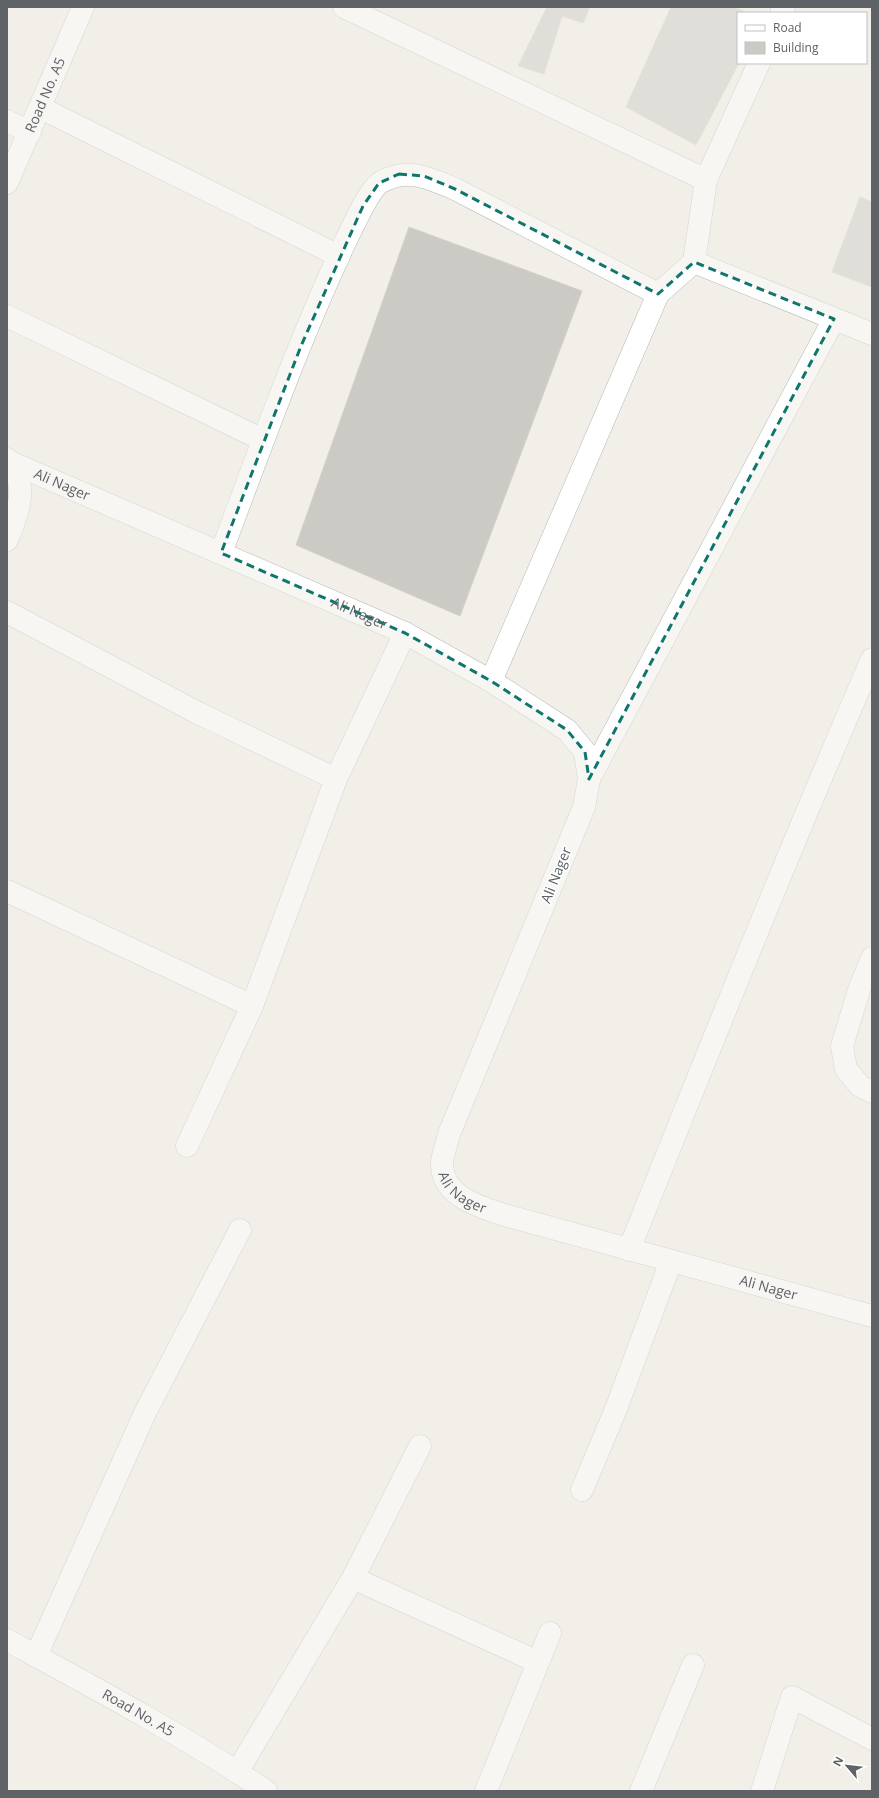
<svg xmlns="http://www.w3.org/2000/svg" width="879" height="1798" font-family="'Open Sans',sans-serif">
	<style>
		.building { fill: #cccac5; stroke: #d6d1c6 }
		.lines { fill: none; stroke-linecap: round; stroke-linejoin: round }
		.minor-casing { stroke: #b5b8bc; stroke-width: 23 }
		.minor { stroke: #fff; stroke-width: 22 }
		.marked { fill: none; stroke: #0f766e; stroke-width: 3; stroke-dasharray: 8 5; stroke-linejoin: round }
		.labels { text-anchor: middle; stroke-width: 3.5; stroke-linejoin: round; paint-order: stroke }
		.street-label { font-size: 14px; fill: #5f6368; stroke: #fff }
	</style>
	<rect width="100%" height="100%" fill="#f1efe8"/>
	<!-- building -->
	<path class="building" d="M547 7H590L583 23 562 16 544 74 518 66Z
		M671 7H734L747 13H738L739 63 696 145 626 107Z
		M860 197 872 202V287L832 272Z
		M409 227 582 291 460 616 296 545Z"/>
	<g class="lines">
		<defs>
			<g id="minor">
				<path d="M344 7 706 180"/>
				<path d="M781 13 784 7"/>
				<path d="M41 108 339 256"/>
				<path d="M7 121 30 132"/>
				<path id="s1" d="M7 183 83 7"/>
				<path d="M694 262 872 334"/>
				<path d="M7 316 263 440"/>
				<path d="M7 459C30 485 18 512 7 540"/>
				<path id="s2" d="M8 461 405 633 491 681 567 730 585 752 589 779 584 807 449 1134C447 1143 443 1153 442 1162 441 1195 475 1205 501 1214L872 1316"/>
				<path d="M221 553C261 447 299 339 348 236 355 223 369 189 381 182 408 167 429 178 455 189L658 294"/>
				<path d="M7 612 198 713 336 779"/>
				<path d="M491 681 658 294 694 262 706 180 759 63"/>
				<path d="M589 779 834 319"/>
				<path d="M7 891 252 1006 336 779 405 633"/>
				<path d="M872 958 859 990 842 1046 846 1069 860 1086 872 1092"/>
				<path d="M187 1146 252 1006"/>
				<path d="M629 1250C708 1052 787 855 872 659"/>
				<path d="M582 1490 616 1409 671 1261"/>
				<path d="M353 1578 538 1662"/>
				<path id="s3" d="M7 1640C95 1688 183 1735 266 1791"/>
				<path d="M36 1656 145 1413 240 1230"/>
				<path d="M237 1772 353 1578 420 1446"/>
				<path d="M486 1791 550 1633"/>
				<path d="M641 1791 693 1665"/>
				<path d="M762 1791 792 1697 872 1739"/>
			</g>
		</defs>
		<!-- minor casing -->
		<use href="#minor" class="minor-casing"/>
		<!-- minor -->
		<use href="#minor" class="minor"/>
	</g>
	<!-- marked area -->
	<path d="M0 0H879V1798H0ZM399 174 424 176 455 189 658 294 694 262 834 319 589 779 585 752 567 730 491 681 405 633 221 553 301 346 363 206 379 183Z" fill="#f1efe8" fill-opacity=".55" fill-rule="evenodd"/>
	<path class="marked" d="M399 174 424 176 455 189 658 294 694 262 834 319 589 779 585 752 567 730 491 681 405 633 221 553 301 346 363 206 379 183Z"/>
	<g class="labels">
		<!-- street labels -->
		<g class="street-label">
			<text dy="5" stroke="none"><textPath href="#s1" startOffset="96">Road No. A5</textPath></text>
			<text dy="5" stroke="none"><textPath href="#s2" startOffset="59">Ali Nager</textPath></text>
			<text dy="5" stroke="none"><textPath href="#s2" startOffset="383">Ali Nager</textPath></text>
			<text transform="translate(556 875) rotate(-68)" y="5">Ali Nager</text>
			<text dy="5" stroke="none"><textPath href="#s2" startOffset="1128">Ali Nager</textPath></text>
			<text dy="5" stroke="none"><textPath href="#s2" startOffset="1451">Ali Nager</textPath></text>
			<text dy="5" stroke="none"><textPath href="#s3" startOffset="150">Road No. A5</textPath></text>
		</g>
	</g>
	<!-- border -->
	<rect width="879" height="1798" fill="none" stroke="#5f6368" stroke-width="16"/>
	<!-- legend -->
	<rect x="737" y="12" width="130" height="52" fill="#ffffff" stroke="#bfc1c3"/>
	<rect x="745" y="25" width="20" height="6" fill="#ffffff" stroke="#bfc1c3"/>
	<text x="773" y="32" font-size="12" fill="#5f6368">Road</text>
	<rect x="745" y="42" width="20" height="12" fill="#cccac5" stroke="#bfc1c3"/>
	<text x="773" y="52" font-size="12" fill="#5f6368">Building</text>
	<!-- north arrow -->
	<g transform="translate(847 1766) rotate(298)" stroke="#ffffff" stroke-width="3" paint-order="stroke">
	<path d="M0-3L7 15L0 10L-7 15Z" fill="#5f6368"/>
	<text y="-6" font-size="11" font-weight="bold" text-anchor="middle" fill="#5f6368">N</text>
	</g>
</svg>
